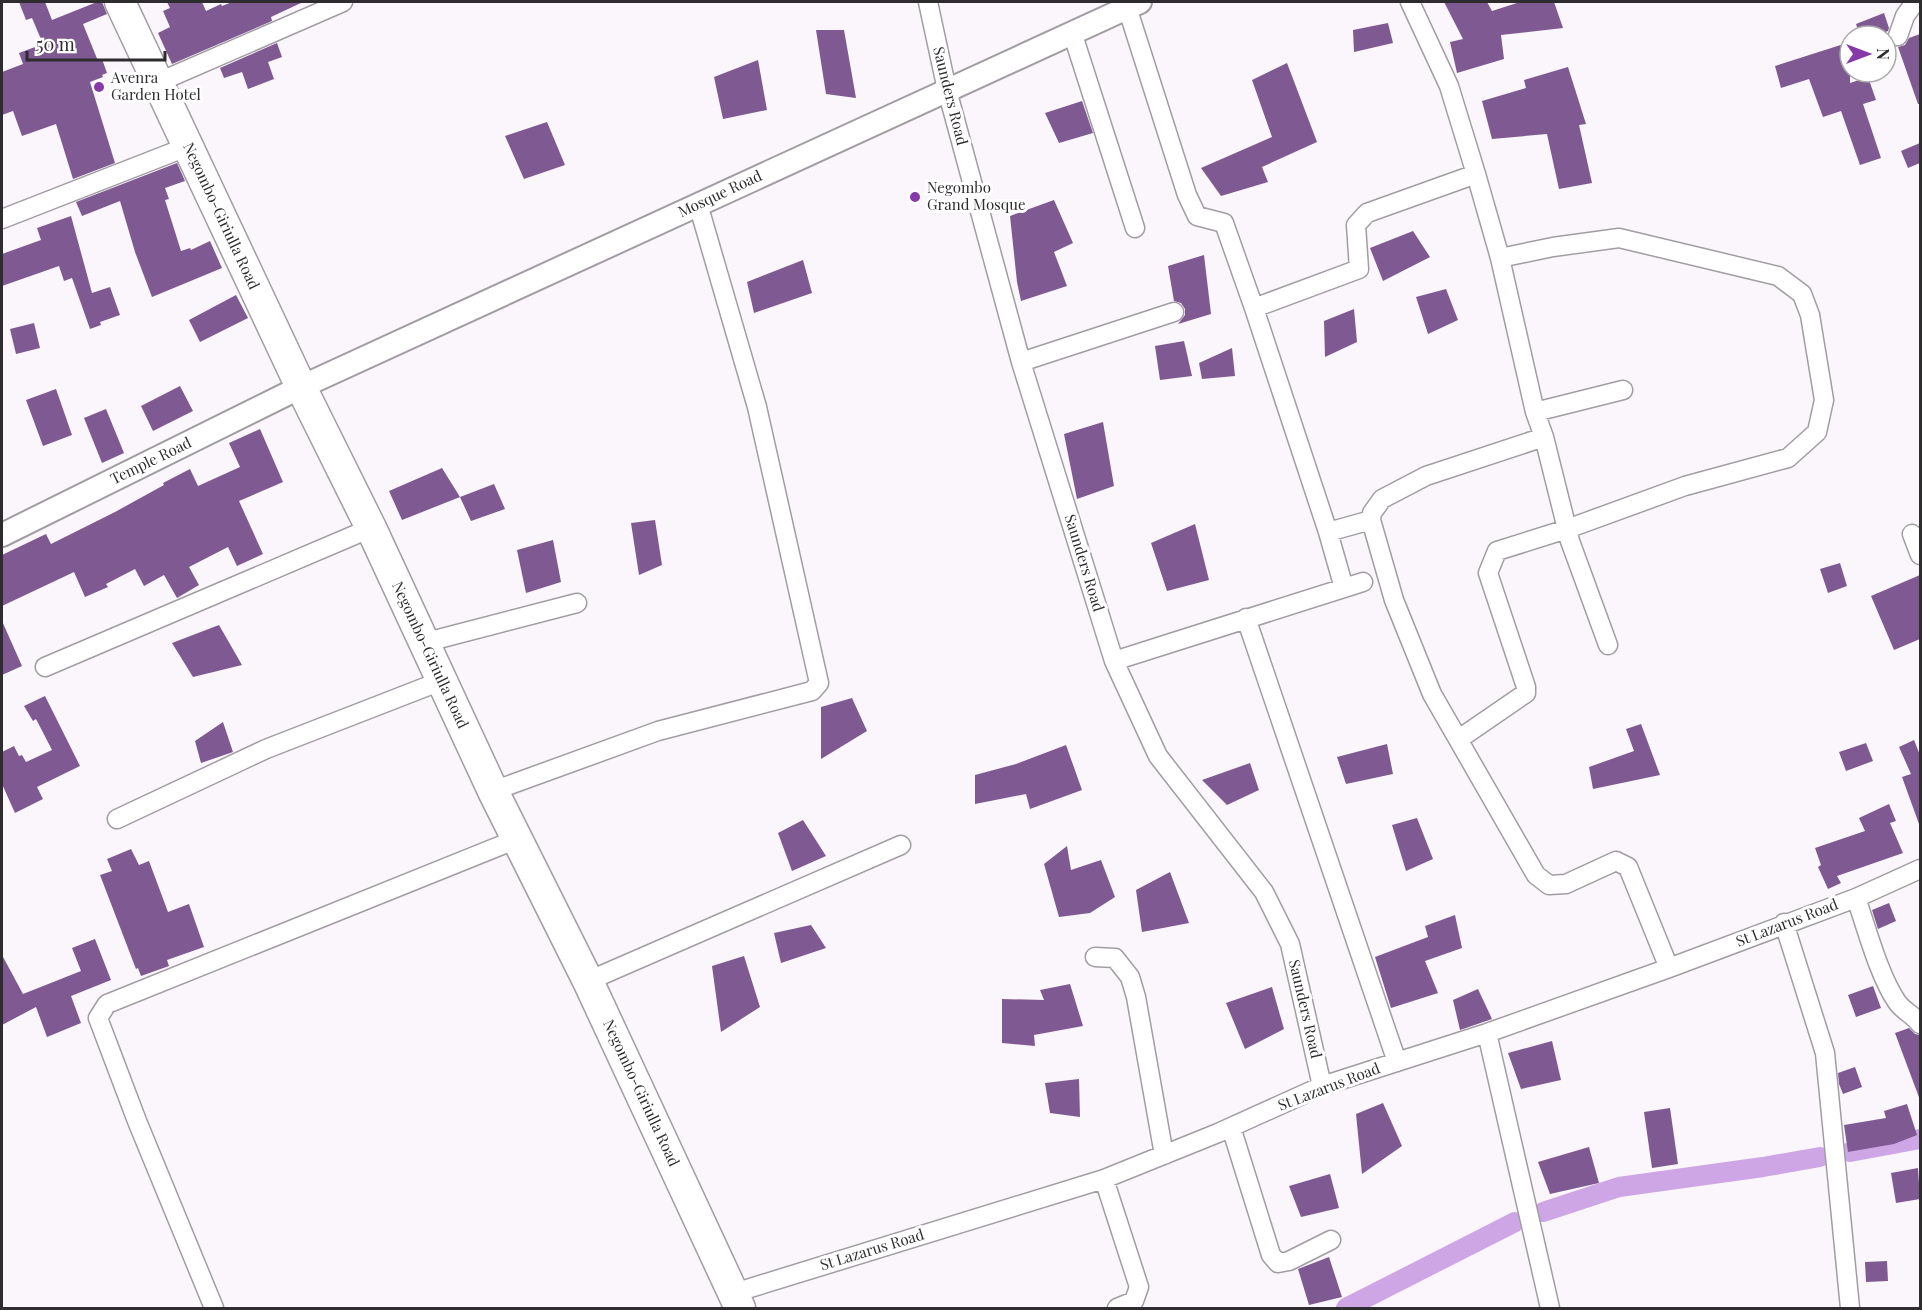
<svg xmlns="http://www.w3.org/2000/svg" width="1922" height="1310" font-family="'Playfair Display',serif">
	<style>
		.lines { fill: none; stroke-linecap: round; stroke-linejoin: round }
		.canal { stroke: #cfa6e5; stroke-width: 20 }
		.building { fill: #7f5992 }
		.minor-casing { stroke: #a19da3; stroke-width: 21 }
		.tertiary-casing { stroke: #a19da3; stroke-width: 26 }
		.primary-casing { stroke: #a19da3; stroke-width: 33 }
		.minor { stroke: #fff; stroke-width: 18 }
		.tertiary { stroke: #fff; stroke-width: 22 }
		.primary { stroke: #fff; stroke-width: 30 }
		.poi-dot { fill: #8739a9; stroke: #fff; stroke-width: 2 }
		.labels { text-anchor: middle; stroke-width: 6; stroke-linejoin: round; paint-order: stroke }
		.poi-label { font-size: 15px; fill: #2e2c2f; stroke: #fff; text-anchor: start }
		.street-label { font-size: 15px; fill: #2e2c2f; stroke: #fff }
	</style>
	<rect width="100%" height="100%" fill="#faf6fc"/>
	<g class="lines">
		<!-- canal -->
		<path class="canal" d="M1850 1152 1920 1139
			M1543 1212 1619 1187 1763 1167 1820 1157
			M1346 1308 1515 1222"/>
	</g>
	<!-- building -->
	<path class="building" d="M19 2H45L52 20 97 2H102L107 14 83 24 98 61 102 59 107 73 102 75 103 77 90 82 115 163 73 179 56 124 22 136 13 111 2 115V72L23 64 19 53 43 44 32 18 26 20Z
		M167 2H202L206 11 221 4 222 6 232 2H303L271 17 272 21 172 64 158 33 170 27 163 11 170 8Z
		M1444 2H1487L1492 11 1520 2H1554L1563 28 1501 35 1504 59 1457 73 1450 42 1463 39Z
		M1884 13 1889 28 1888 31 1875 36H1860L1856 24Z
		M1388 23 1393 43 1354 52 1353 30Z
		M816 30H844L856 98 826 94Z
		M1920 34V104H1918L1898 47 1905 45 1909 38Z
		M1850 42V83L1868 77 1876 100 1863 104 1881 158 1860 165 1841 111 1823 117 1809 79 1781 88 1775 66Z
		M277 43 282 57 268 62 274 79 248 89 242 72 224 78 220 68Z
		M758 60 767 110 723 119 714 77Z
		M1287 63 1317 142 1262 167 1268 182 1221 196 1201 168 1272 137 1252 80Z
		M1568 67 1586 124 1579 125 1592 183 1559 189 1547 134 1492 139 1482 101 1526 88 1524 80Z
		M1082 101 1093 133 1059 143 1045 113Z
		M547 122 565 165 524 179 505 136Z
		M1920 143V163L1908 168 1901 151Z
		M177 163 185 181 165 188 169 199 165 200 181 251 190 248 191 250 210 241 222 268 152 297 135 252 120 201 82 216 76 202Z
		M1054 200 1073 243 1054 252 1067 286 1021 301 1017 282 1010 216Z
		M71 216 92 293 110 287 120 315 100 322 101 325 90 329 72 278 64 281 59 266 2 286V254L41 240 37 228Z
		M1413 231 1430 257 1383 281 1370 248Z
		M1204 255 1211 314 1178 324 1185 315V309L1181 303 1174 301 1168 266Z
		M803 260 812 293 754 313 747 282Z
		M1446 289 1458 320 1428 334 1416 297Z
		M236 295 248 318 200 342 189 320Z
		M1354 309 1357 342 1325 357 1324 321Z
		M34 323 40 348 16 354 10 329Z
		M1184 341 1192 376 1160 380 1155 346Z
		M1232 348 1235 376 1202 379 1199 363Z
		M180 386 193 411 153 431 141 406Z
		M56 389 72 435 43 446 26 400Z
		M106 409 124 453 102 463 84 418Z
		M1103 422 1114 486 1077 499 1064 434Z
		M260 429 283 482 239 501 263 554 237 566 228 547 189 567 199 585 177 598 164 575 144 586 135 569 106 584 108 587 85 597 74 572 2 606V555L46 534 51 544 115 512 164 485 163 483 190 469 198 486 240 467 229 443Z
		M442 468 460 497 402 520 389 491Z
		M494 484 505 509 471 521 460 497Z
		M655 520 662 565 639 575 631 523Z
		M1195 524 1209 580 1167 591 1151 543Z
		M553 540 561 582 526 593 517 550Z
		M1840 563 1847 586 1828 593 1820 569Z
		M1920 575V639L1894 650 1871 596Z
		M2 621 22 666 2 675Z
		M219 625 242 665 193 677 172 643Z
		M45 696 80 766 37 787 43 799 15 813 2 784V752L14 746 19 756 22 755 26 762 52 750 36 719 33 721 24 706Z
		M852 698 867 731 821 759V707Z
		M223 722 233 752 201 763 195 741Z
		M1641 724 1660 775 1593 789 1589 767 1634 751 1626 729Z
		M1914 740 1920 755V823L1919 824 1902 777 1911 774 1899 747Z
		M1866 743 1873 761 1846 771 1839 752Z
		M1387 744 1393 774 1346 784 1337 757Z
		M1066 745 1082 790 1030 809 1026 794 975 804V775L1016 764Z
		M1250 763 1259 790 1227 805 1202 780Z
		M1889 804 1896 821 1890 823 1903 853 1837 876 1841 883 1828 889 1818 867 1821 865 1815 848 1865 831 1859 818Z
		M1417 818 1433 859 1406 871 1392 825Z
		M803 820 826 856 792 871 778 833Z
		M1067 846 1071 870 1101 860 1115 897 1090 913 1059 917 1044 864Z
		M131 849 139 865 149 861 168 912 189 904 204 947 167 960 169 966 141 976 138 968 136 969 100 875 112 871 107 859Z
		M1170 872 1189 923 1142 932 1136 890Z
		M1889 903 1896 921 1878 929 1872 910Z
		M1455 915 1462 948 1425 961 1438 993 1391 1008 1375 957 1428 937 1425 926Z
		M811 925 826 948 781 963 774 933Z
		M95 939 111 980 71 996 81 1023 47 1037 36 1007 2 1025V955L23 994 81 971 72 948Z
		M744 956 760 1007 721 1032 712 966Z
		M1070 984 1083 1026 1034 1035 1035 1046 1002 1043V999L1044 1000 1040 990Z
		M1873 986 1881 1008 1856 1017 1848 995Z
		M1272 987 1284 1029 1245 1049 1226 1003Z
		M1478 989 1492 1019 1460 1030 1453 1000Z
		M1909 1028 1915 1034 1920 1035V1100L1895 1033Z
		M1552 1041 1561 1080 1521 1089 1508 1053Z
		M1855 1067 1862 1087 1843 1094 1839 1084 1838 1073Z
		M1079 1079 1080 1117 1050 1113 1045 1083Z
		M1383 1103 1402 1146 1362 1174 1356 1114Z
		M1907 1104 1917 1135 1894 1144 1848 1152 1844 1125 1886 1118 1884 1111Z
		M1670 1108 1678 1164 1652 1168 1644 1112Z
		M1589 1147 1599 1183 1550 1194 1538 1162Z
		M1918 1168 1920 1199 1896 1203 1891 1173Z
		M1330 1174 1339 1208 1301 1217 1289 1186Z
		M1329 1257 1342 1297 1309 1305 1298 1269Z
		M1887 1261 1888 1281 1866 1282 1865 1262Z"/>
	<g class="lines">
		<defs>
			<path id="minor" d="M928 2 947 90 1021 362 1114 661 1158 756 1264 892 1290 944 1322 1086
				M1410 2 1449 86 1476 174 1500 258 1535 412 1544 437 1570 541 1608 645
				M1127 7 1187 195 1197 216 1224 223 1254 308 1328 532 1371 520
				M1072 32 1135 228
				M1898 36 1905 16 1915 2
				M159 82 343 2
				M2 219 189 146
				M1254 308 1359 269 1356 225 1367 213 1476 174
				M1021 362 1174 312
				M1535 412 1623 390
				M1544 437 1426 476 1382 499 1372 513 1371 520 1394 600 1432 694 1536 875 1549 885 1566 884 1616 861 1628 867 1669 968
				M1328 532 1344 588
				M1912 534 1920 555
				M1246 618 1397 1062
				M423 643 577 603
				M1114 661 1363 582
				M45 667 371 528
				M1459 739 1526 693V687L1488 573 1497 551 1567 529 1685 486 1788 458 1817 432 1824 400 1810 315 1802 294 1778 276 1619 238 1553 247 1500 258
				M493 791 658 731 812 691 819 683 757 407 698 204
				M117 819 266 749 441 681
				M1856 898C1867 929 1879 976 1897 1002 1903 1011 1914 1015 1920 1024
				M1784 923 1825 1053 1850 1308
				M1095 957 1115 958 1130 977 1136 997 1164 1155
				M588 981 901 845
				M1487 1033 1550 1308
				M1231 1127 1271 1255 1278 1263 1289 1261 1331 1240
				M1104 1179 1139 1287 1134 1301 1117 1308
				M734 1293 1104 1179 1218 1133 1322 1086 1487 1033 1669 968 1856 898 1920 869
				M214 1308 137 1121 98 1018 107 1004 517 839"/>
			<path id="tertiary" d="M2 535 301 387 1140 2"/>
			<path id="primary" d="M120 2 301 387 371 528 493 791 588 981 740 1308"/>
		</defs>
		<!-- minor casing -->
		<use href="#minor" class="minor-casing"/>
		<!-- tertiary casing -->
		<use href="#tertiary" class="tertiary-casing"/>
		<!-- primary casing -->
		<use href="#primary" class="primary-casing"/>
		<!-- minor -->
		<use href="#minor" class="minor"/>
		<!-- tertiary -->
		<use href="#tertiary" class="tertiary"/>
		<!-- primary -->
		<use href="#primary" class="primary"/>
	</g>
	<!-- markers -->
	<g class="poi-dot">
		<circle cx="99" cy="87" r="6"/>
		<circle cx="915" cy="197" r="6"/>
	</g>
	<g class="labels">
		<!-- poi labels -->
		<g class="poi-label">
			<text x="111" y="83">Avenra<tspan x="111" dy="17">Garden Hotel</tspan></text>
			<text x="927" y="193">Negombo<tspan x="927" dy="17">Grand Mosque</tspan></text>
		</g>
		<!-- street labels -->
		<g class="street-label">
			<text transform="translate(950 96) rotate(76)" y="5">Saunders Road</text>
			<text transform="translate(720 194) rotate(-25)" y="5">Mosque Road</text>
			<text transform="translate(221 216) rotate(65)" y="5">Negombo-Giriulla Road</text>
			<text transform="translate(151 461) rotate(-26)" y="5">Temple Road</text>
			<text transform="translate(1084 563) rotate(73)" y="5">Saunders Road</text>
			<text transform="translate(430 655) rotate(65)" y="5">Negombo-Giriulla Road</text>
			<text transform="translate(1787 923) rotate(-21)" y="5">St Lazarus Road</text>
			<text transform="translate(1305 1009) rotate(77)" y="5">Saunders Road</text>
			<text transform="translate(1329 1087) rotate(-21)" y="5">St Lazarus Road</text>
			<text transform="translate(641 1093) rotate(65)" y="5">Negombo-Giriulla Road</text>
			<text transform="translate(872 1250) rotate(-17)" y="5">St Lazarus Road</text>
		</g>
	</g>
	<!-- border -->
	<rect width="1922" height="1310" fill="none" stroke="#2e2c2f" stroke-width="6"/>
	<!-- north arrow -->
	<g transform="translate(1868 54) rotate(90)"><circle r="28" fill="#ffffff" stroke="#ababac" stroke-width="1.5"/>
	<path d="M0-4.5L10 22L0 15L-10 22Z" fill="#8739a9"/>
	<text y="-9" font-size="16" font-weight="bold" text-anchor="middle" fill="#2e2c2f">N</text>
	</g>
	<!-- scale -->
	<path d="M27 51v9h138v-9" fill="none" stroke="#2e2c2f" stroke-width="3"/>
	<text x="36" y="51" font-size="18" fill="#2e2c2f" stroke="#ffffff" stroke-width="4.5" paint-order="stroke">50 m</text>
</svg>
